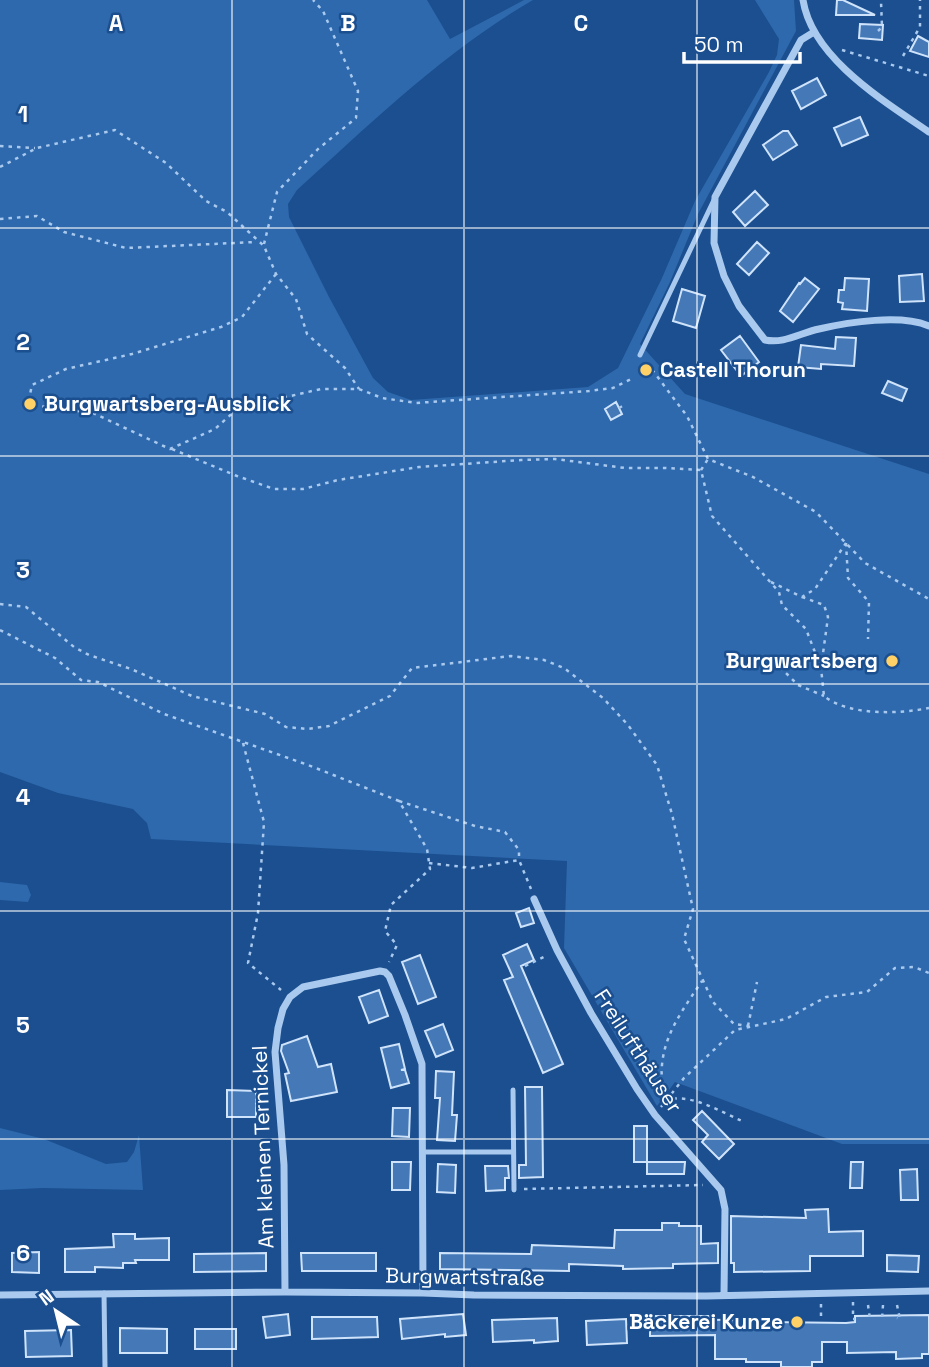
<svg xmlns="http://www.w3.org/2000/svg" width="929" height="1367" font-family="'Space Grotesk',sans-serif">
	<style>
		.green { fill: #2e69ad }
		.building { fill: #4478b7; stroke: #cfe3fa; stroke-width: 2 }
		.lines { fill: none; stroke-linecap: round; stroke-linejoin: round }
		.path { stroke: #a9c9ee; stroke-width: 2.5; stroke-dasharray: 3.5 5; stroke-linecap: butt }
		.service { stroke: #a9c9ee; stroke-width: 5 }
		.minor { stroke: #a9c9ee; stroke-width: 7 }
		.grid { fill: none; stroke: #fff; stroke-width: 2; stroke-opacity: 0.55 }
		.poi-dot { fill: #ffd166; stroke: #1b4f8f; stroke-width: 2.5 }
		.labels { text-anchor: middle; stroke-width: 5; stroke-linejoin: round; paint-order: stroke }
		.poi-label { font-size: 21px; font-weight: bold; fill: #fff; stroke: #1b4f8f; text-anchor: start }
		.street-label { font-size: 21px; fill: #fff; stroke: #1b4f8f }
		.grid-label { font-size: 23px; text-anchor: middle; font-weight: bold; fill: #fff; stroke: #1b4f8f; stroke-width: 5; stroke-linejoin: round; paint-order: stroke }
	</style>
	<rect width="100%" height="100%" fill="#1b4f8f"/>
	<!-- green -->
	<path class="green" d="M0 0H427L450 39 524 0H533C446 50 371 123 297 190L288 204 289 217 329 297 373 378 388 392 411 400 588 387 618 368 662 278 695 201 769 72 777 55 779 39 755 0H794L796 31 698 214 670 282 640 344 685 394 929 474V1144H842L675 1082 657 1106 564 948 567 861 151 839 147 823 133 809 58 793 0 772Z
		M0 882 27 885 31 895 28 902 0 900Z
		M0 1128 44 1139 106 1164 127 1162 134 1152 139 1135 143 1190 43 1188 0 1190Z"/>
	<!-- building -->
	<path class="building" d="M837 0H843L875 15H836Z
		M860 24 883 25 882 40 859 38Z
		M918 36 929 42V57L910 51Z
		M817 78 826 95 801 109 792 91Z
		M860 117 868 135 842 146 834 128Z
		M783 131H788L797 145 773 160 763 145Z
		M755 191 768 205 745 226 733 212Z
		M757 242 769 253 749 275 737 264Z
		M922 274 924 301 900 302 899 276Z
		M805 278 819 289 793 322 780 311 799 283 800 284Z
		M845 278 869 279 867 311 842 309 843 303 838 302 839 290H844Z
		M682 289 705 296 696 328 673 321Z
		M740 336 759 362 741 376 721 350Z
		M836 337 856 338 854 366 821 364V369L798 367 801 345 835 349Z
		M888 381 907 389 902 401 882 393Z
		M616 402 622 414 611 420 605 409Z
		M529 908 534 923 521 927 516 913Z
		M527 944 534 960 521 966 563 1064 543 1073 504 980 513 977 503 955Z
		M420 955 436 997 418 1004 402 962Z
		M379 990 388 1016 369 1023 359 997Z
		M443 1024 453 1050 436 1057 425 1031Z
		M307 1036 318 1067 331 1064 337 1092 291 1101 285 1074 289 1073 281 1051 282 1045Z
		M399 1044 405 1069 401 1070H405L409 1083 391 1088 381 1048Z
		M436 1071 454 1072 452 1115H457L455 1141 437 1140 440 1098H435Z
		M525 1087H542L543 1177 519 1178V1165H526Z
		M227 1090 256 1091V1117H227Z
		M393 1108H410L409 1137 392 1136Z
		M702 1111 734 1144 719 1159 702 1142 708 1135 693 1120Z
		M634 1126H647V1162H634Z
		M392 1162H411L410 1190H392Z
		M647 1162H685L684 1174H647Z
		M851 1162H863L862 1188H850Z
		M438 1164 456 1165 455 1193 437 1192Z
		M485 1166H508L509 1178H505V1190L486 1191Z
		M917 1169 918 1200H901L900 1170Z
		M828 1209 829 1232 863 1231V1256H810V1271L734 1272V1263H731V1216L806 1218 805 1210Z
		M662 1223H679V1226H701V1244L718 1243V1263L673 1264V1268L623 1269V1266L569 1264V1271L440 1269V1253L531 1254 532 1245 614 1248 615 1230H662Z
		M113 1234H135V1239L169 1238V1260H135L136 1263H123V1268L95 1267V1272H65V1249L114 1247Z
		M39 1252V1273L12 1272V1253Z
		M266 1253V1271L194 1272V1254Z
		M301 1253H376V1271H302Z
		M887 1255 919 1256 918 1272 887 1271Z
		M288 1314 290 1335 266 1338 263 1317Z
		M463 1314 466 1335 445 1337V1334L402 1339 400 1319Z
		M929 1315V1354H922V1358L896 1359V1352L847 1353V1342H822V1362H812V1367H781V1362H746V1359H715V1335L650 1336V1316H709V1320L772 1319V1322L846 1323 855 1322V1316Z
		M312 1317H377L378 1337 312 1339Z
		M557 1318 558 1341 534 1343V1340L493 1342 492 1320Z
		M626 1319 627 1343 587 1345 586 1321Z
		M120 1328 167 1329V1353H120Z
		M195 1329H236V1349H195Z
		M71 1330 72 1356 26 1357 25 1331Z"/>
	<g class="lines">
		<!-- path -->
		<path class="path" d="M878 31 882 27 881 1
			M842 50 929 76
			M903 56 920 27V0
			M0 146 35 148
			M0 167 37 148 115 130 166 163 206 201 227 212 264 246 276 274 296 299 307 334 345 368 359 389
			M0 219 37 216 64 232 126 248 256 242
			M264 244 277 192 318 149 356 118 358 91 323 11 313 0
			M276 274 242 317 221 327 132 354 66 369 32 385 29 399 39 406 93 413 170 449 215 429 238 408 321 389H359L382 398 416 403 589 391 613 388 631 379
			M647 363 687 416 708 459 753 477 816 512 865 563 929 599
			M619 408 626 404
			M172 449 237 476 274 489H303L338 480 419 467 521 460 555 459 625 468H665L701 470 712 516 779 592 782 605 806 629 821 668
			M701 470 708 459
			M846 543 848 578 869 602 868 639
			M771 582 802 597 815 589 846 543
			M802 597 824 605 828 617 821 668 824 696C849 716 898 714 929 708
			M0 604 26 607 74 647 89 655 131 669 192 696 265 714 286 727 308 729 329 726 390 696 412 668 511 656 544 660 564 668 603 698 628 725 657 765 672 814 693 909 684 939 713 1002 734 1024 748 1026
			M0 630 55 658 81 680 98 682 164 714 308 765 399 801 427 849 430 869 391 905 385 931 397 945 389 962
			M774 661 798 685 824 696
			M243 743 264 822 258 913 248 963 281 990
			M399 801 475 826 505 832 519 850V860
			M429 863 472 868 519 860 531 889
			M525 966 548 955
			M748 1026 757 982
			M665 1100C653 1050 675 1021 702 981
			M665 1100C691 1093 719 1111 742 1121
			M661 1107 684 1078 735 1030 786 1019 826 997 867 992 895 968 914 967 929 973
			M524 1189 703 1185
			M853 1302V1319H855
			M821 1304V1319
			M868 1305 870 1319H868
			M883 1305 882 1319H885
			M897 1305 900 1319 897 1318
			M794 1322V1320L797 1322"/>
		<!-- service -->
		<path class="service" d="M640 355 714 200
			M513 1090 514 1190
			M422 1152H513
			M104 1293 105 1367"/>
		<!-- minor -->
		<path class="minor" d="M803 0C812 58 884 101 929 132
			M814 32 801 40 715 197 714 243 724 276 739 306 765 340C784 344 800 333 819 329 849 322 901 314 929 326
			M534 899 557 950 591 1013 637 1089 655 1115 721 1190 725 1209 724 1295
			M285 1292 284 1165 275 1052 278 1028 283 1009 290 997 303 987 380 971 385 972 389 976 405 1015 422 1064 423 1293
			M0 1295 285 1292 423 1293 474 1295 706 1296 929 1291"/>
	</g>
	<!-- grid -->
	<path class="grid" d="M232 0V1367M464 0V1367M697 0V1367M0 228H929M0 456H929M0 684H929M0 911H929M0 1139H929"/>
	<!-- markers -->
	<g class="poi-dot">
		<circle cx="646" cy="370" r="7"/>
		<circle cx="30" cy="404" r="7"/>
		<circle cx="892" cy="661" r="7"/>
		<circle cx="797" cy="1322" r="7"/>
	</g>
	<g class="labels">
		<!-- poi labels -->
		<g class="poi-label">
			<text x="660" y="377">Castell Thorun</text>
			<text x="44" y="411">Burgwartsberg-Ausblick</text>
			<text x="878" y="668" text-anchor="end">Burgwartsberg</text>
			<text x="783" y="1329" text-anchor="end">Bäckerei Kunze</text>
		</g>
		<!-- street labels -->
		<g class="street-label">
			<text transform="translate(638 1051) rotate(57)" y="7">Freilufthäuser</text>
			<text transform="translate(263 1147) rotate(-92)" y="7">Am kleinen Ternickel</text>
			<text transform="translate(465 1277) rotate(1)" y="7">Burgwartstraße</text>
		</g>
	</g>
	<g class="grid-label">
		<text x="116" y="31">A</text>
		<text x="348" y="31">B</text>
		<text x="581" y="31">C</text>
		<text x="23" y="122">1</text>
		<text x="23" y="350">2</text>
		<text x="23" y="578">3</text>
		<text x="23" y="805">4</text>
		<text x="23" y="1033">5</text>
		<text x="23" y="1261">6</text>
	</g>
	<!-- north arrow -->
	<g transform="translate(56 1311) rotate(325)" stroke="#1b4f8f" stroke-width="5" paint-order="stroke">
	<path d="M0-5L12 26L0 18L-12 26Z" fill="#ffffff"/>
	<text y="-10" font-size="19" font-weight="bold" text-anchor="middle" fill="#ffffff">N</text>
	</g>
	<!-- scale -->
	<path d="M684 52v10h116v-10" fill="none" stroke="#ffffff" stroke-width="3.5"/>
	<text x="694" y="52" font-size="21" fill="#ffffff" stroke="#1b4f8f" stroke-width="5" paint-order="stroke">50 m</text>
</svg>
